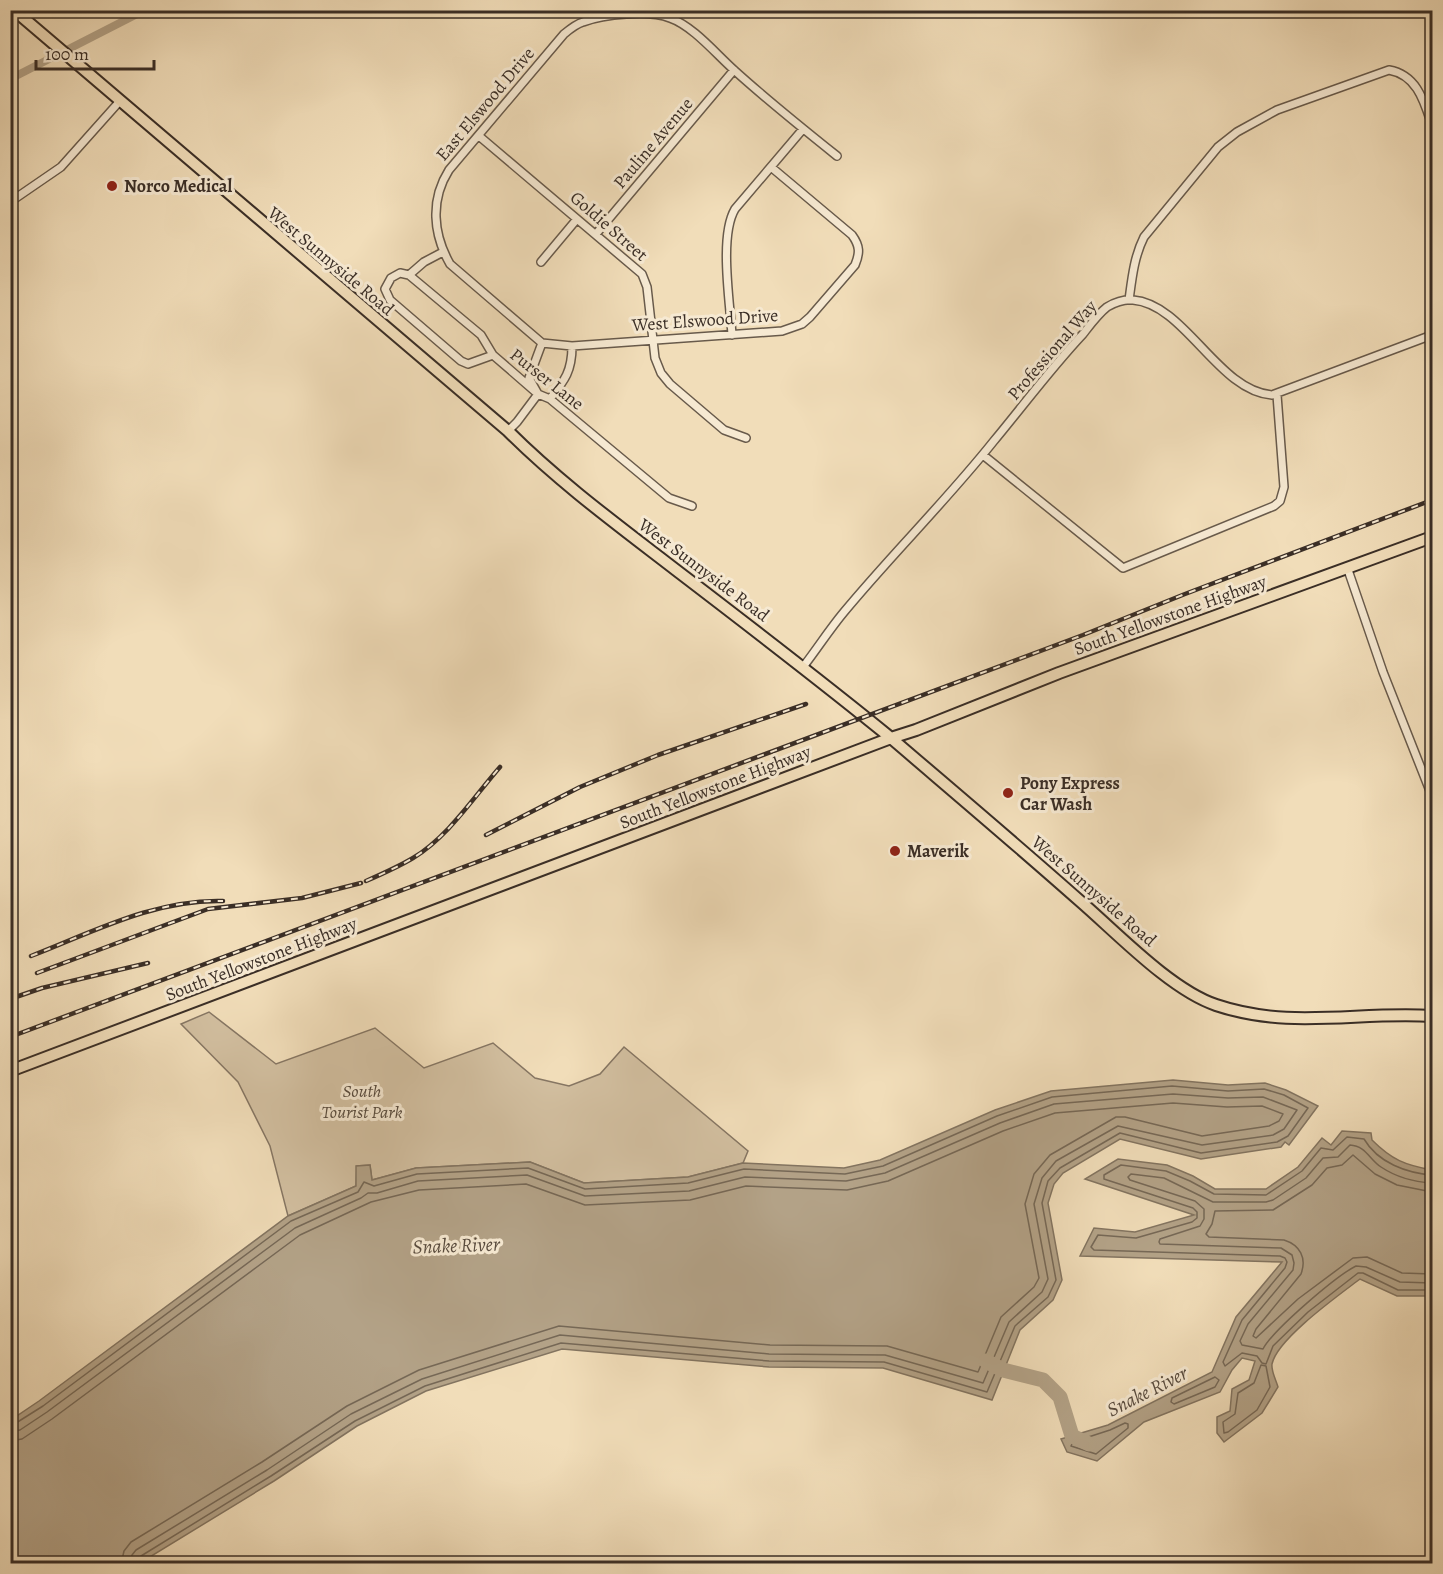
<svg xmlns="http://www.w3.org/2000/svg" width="1443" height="1574" font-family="Alegreya,serif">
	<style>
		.green { fill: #d2bfa0; stroke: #867663; stroke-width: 1.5 }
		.water { fill: #b3a287; stroke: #837460; stroke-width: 1.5 }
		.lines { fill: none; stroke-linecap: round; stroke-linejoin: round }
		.shore { stroke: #766856; stroke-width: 1.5 }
		.canal { stroke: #b3a287; stroke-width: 8 }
		.river { stroke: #b3a287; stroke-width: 15 }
		.minor-casing { stroke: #685a4b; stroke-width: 10 }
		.primary-casing { stroke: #3a2e26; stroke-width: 14 }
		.trunk-casing { stroke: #3a2e26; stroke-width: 14 }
		.minor { stroke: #f6e9d2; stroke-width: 7 }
		.primary { stroke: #f1ddb9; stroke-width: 10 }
		.trunk { stroke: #f1ddb9; stroke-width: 10 }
		.rail-casing { stroke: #3a2e26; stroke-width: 4.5 }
		.rail { stroke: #f6e9d2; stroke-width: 2; stroke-dasharray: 7; stroke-linecap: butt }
		.poi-dot { fill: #8f2418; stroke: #f6e9d2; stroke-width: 2 }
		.labels { text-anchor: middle; stroke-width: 6; stroke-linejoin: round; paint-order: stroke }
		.street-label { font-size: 18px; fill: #3a2e26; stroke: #f6e9d2 }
		.poi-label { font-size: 18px; font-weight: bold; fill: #3a2e26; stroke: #f6e9d2; text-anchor: start }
		.park-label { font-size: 18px; font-style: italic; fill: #584b3e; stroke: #f6e9d2 }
		.water-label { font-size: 20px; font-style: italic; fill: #584b3e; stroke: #f6e9d2 }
	</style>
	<rect width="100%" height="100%" fill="#f1ddb9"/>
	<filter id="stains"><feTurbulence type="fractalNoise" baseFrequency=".00333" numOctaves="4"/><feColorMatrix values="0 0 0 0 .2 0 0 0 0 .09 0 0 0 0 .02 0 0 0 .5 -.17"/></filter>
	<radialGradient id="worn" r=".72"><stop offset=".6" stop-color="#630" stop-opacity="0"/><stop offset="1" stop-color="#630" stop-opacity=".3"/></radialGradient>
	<!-- green -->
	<path class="green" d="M209 1012 276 1064 375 1028 424 1068 493 1043 535 1078 569 1086 600 1074 624 1047 748 1151 743 1163 688 1177 584 1183 530 1162 416 1168 372 1180 370 1165 357 1166 356 1186 288 1216 270 1146 238 1082 181 1024Z"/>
	<!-- water -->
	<path class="water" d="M1173 1080 1228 1085 1265 1083 1286 1090 1318 1106 1289 1145 1285 1142 1281 1147 1201 1159 1120 1139 1063 1173 1054 1184 1048 1203 1062 1280 1053 1300 1020 1330 992 1400 883 1368 769 1367 562 1349 426 1391 357 1426 274 1481 140 1563H11V1420L39 1401 288 1216 356 1186V1166L370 1165 372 1180 416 1168 530 1162 584 1183 688 1177 743 1163 844 1168 880 1160 995 1110 1051 1091Z
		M1342 1131 1371 1133 1372 1140C1392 1160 1405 1165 1432 1170V1296H1397L1360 1279C1339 1295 1277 1339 1272 1364 1271 1371 1276 1380 1278 1387L1262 1413 1224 1442 1217 1433V1417L1230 1411 1232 1389 1249 1380 1255 1361 1242 1358 1232 1370 1220 1392 1144 1422 1097 1461 1067 1452 1061 1439 1108 1425 1212 1372 1236 1317 1282 1262 1080 1256 1094 1228 1135 1232 1194 1215 1085 1179 1118 1159 1167 1165 1193 1176 1215 1189H1266L1298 1167 1322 1138 1331 1145Z"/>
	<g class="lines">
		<!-- shore -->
		<path class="shore" d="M1432 1175C1407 1173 1378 1163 1364 1139L1347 1137 1333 1150 1321 1148 1302 1171 1266 1195 1214 1194 1190 1181 1166 1171 1121 1165 1104 1175V1179L1193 1208 1197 1212V1218L1192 1222 1136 1238 1098 1235 1091 1247 1094 1250 1280 1256 1285 1258 1287 1262 1285 1268 1242 1320 1223 1362 1225 1366 1242 1353 1257 1356 1262 1363 1266 1364 1273 1346 1308 1312 1358 1273H1363L1398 1290H1432
			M1432 1183C1415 1182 1396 1177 1381 1167 1369 1159 1366 1146 1350 1145L1338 1157 1323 1158 1306 1178 1273 1200 1266 1202H1213L1164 1178 1131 1174 1128 1177 1130 1180 1195 1201 1204 1209V1219L1200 1226 1160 1239 1159 1242 1160 1244 1281 1248 1292 1255 1294 1263 1293 1270 1248 1324 1240 1341 1242 1345 1263 1349C1273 1330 1336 1276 1356 1266L1366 1267 1400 1282 1432 1283
			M1432 1192 1397 1185 1375 1174 1353 1155 1342 1165 1327 1168 1312 1185 1273 1210 1215 1211 1212 1224 1206 1234 1209 1237 1284 1240C1300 1245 1307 1258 1301 1274L1256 1329 1253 1336 1256 1338 1298 1299 1353 1258 1367 1257 1402 1273 1432 1274
			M1261 1365 1266 1366 1270 1387 1257 1410 1228 1432 1224 1433 1223 1422 1235 1414 1238 1393 1254 1383Z
			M1215 1377 1219 1380 1215 1387 1174 1404 1171 1402 1172 1398Z
			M1125 1423 1128 1424V1428L1096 1454 1071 1446 1073 1442 1110 1430Z
			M10 1424 16 1423 43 1406 291 1221 358 1192 364 1182 374 1186 417 1174 528 1168 585 1189 688 1183 744 1169 845 1174 883 1166 997 1116 1052 1097 1172 1086 1228 1091 1264 1089 1284 1095 1308 1108 1288 1136 1277 1142 1201 1153 1120 1133 1060 1168 1048 1181 1042 1203 1056 1280 1048 1297 1015 1326 987 1392 884 1362 769 1361 561 1343 425 1386 355 1421 271 1476 141 1556 138 1564
			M10 1432 20 1430 47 1412 295 1228 361 1198 368 1193H377L418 1181 527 1175 585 1196 689 1191 745 1177 846 1181 885 1173 1000 1123 1054 1104 1173 1094 1228 1098 1263 1097 1297 1110 1284 1129 1273 1135 1202 1145 1118 1126 1056 1161 1042 1178 1034 1204 1048 1279 1042 1292 1009 1322 983 1383 885 1355 769 1354 560 1335 422 1379 351 1414 267 1470 136 1550 132 1555 130 1564
			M10 1441 22 1439 52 1419 300 1235 371 1202 419 1190 526 1184 585 1205 690 1200 746 1186 847 1190 888 1181 1003 1131 1055 1113 1173 1103 1227 1107 1262 1106 1283 1114 1279 1121 1269 1126 1202 1136 1125 1117H1116L1050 1155 1034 1174 1025 1204 1039 1278 1034 1287 1001 1317 978 1372 887 1346 770 1345 559 1326 419 1370 347 1406 262 1462 131 1542 124 1551 121 1564"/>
		<!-- canal -->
		<path class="canal" d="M10 79 145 10"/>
		<!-- river -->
		<path class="river" d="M986 1361 1003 1370 1043 1380 1060 1397 1072 1436 1089 1444"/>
		<defs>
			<path id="minor" d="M479 136 642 274 647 287 655 358 661 373 670 384 724 430 746 438
				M771 167 852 235C860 246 860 253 855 265L810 317 802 324 782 331 572 346 542 343 450 264C433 234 430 200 449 170L564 34C570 29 576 24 583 22 604 14 649 10 670 18 693 26 716 54 734 70 767 100 802 128 837 156
				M10 202 61 167 119 102
				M596 234 734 70
				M541 262 577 219
				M409 275 481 335 493 355 538 394 550 399 669 498 692 506
				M409 275 400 273 391 278 385 289 390 300 461 361 468 364 493 355
				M409 275 424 262 443 252
				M1129 300C1132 278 1134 257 1144 237L1218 147 1237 132 1277 110 1389 70C1417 75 1424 101 1432 125
				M732 335C730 302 719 236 735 209L803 129
				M550 399C565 380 572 371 572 346
				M508 431 517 422 538 394 529 378 542 343
				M983 455 1123 568 1274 506 1280 501 1284 487 1277 395
				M1347 567 1383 672 1432 796
				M803 667C817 649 829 630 844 612 892 554 946 501 993 442 1023 406 1051 368 1083 334 1090 325 1098 314 1107 307 1114 303 1124 299 1133 300 1185 304 1218 391 1272 395L1432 335"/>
			<path id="primary" d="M14 10 508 431C559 482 619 526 676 570 748 625 820 680 891 738L916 730 1059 673 1432 537"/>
			<path id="trunk" d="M10 1071 891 738C954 792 1018 846 1080 901 1117 933 1171 990 1216 1005 1290 1030 1358 1011 1432 1016"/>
		</defs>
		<!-- minor casing -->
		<use href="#minor" class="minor-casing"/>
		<!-- primary casing -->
		<use href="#primary" class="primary-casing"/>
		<!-- trunk casing -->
		<use href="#trunk" class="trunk-casing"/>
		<!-- minor -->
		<use href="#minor" class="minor"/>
		<!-- primary -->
		<use href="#primary" class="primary"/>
		<!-- trunk -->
		<use href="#trunk" class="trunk"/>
		<defs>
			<path id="rail" d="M486 835 580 787 658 755 806 704
				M366 881C382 874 398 867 413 858 448 837 473 798 500 767
				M31 956C93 932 155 899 223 901
				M37 973 208 909 302 898 361 883
				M10 999 42 988 148 963
				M10 1037 1083 635 1185 594 1432 500"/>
		</defs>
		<!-- rail casing -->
		<use href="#rail" class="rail-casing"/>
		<!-- rail -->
		<use href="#rail" class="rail"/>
	</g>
	<!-- markers -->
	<g class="poi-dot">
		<circle cx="112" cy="186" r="6"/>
		<circle cx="1008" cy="793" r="6"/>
		<circle cx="895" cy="851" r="6"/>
	</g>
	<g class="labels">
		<!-- street labels -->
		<g class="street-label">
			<text transform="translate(485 104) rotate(-50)" y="6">East Elswood Drive</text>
			<text transform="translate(653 143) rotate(-50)" y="6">Pauline Avenue</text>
			<text transform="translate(609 226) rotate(41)" y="6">Goldie Street</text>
			<text transform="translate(331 261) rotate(40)" y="6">West Sunnyside Road</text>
			<text transform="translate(705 320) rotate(-4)" y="6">West Elswood Drive</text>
			<text transform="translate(1052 350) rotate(-49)" y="6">Professional Way</text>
			<text transform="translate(547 379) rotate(38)" y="6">Purser Lane</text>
			<text transform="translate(704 570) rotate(37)" y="6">West Sunnyside Road</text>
			<text transform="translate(1170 615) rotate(-20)" y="6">South Yellowstone Highway</text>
			<text transform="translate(715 787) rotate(-21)" y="6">South Yellowstone Highway</text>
			<text transform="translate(1094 891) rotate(41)" y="6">West Sunnyside Road</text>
			<text transform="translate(261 959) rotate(-21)" y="6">South Yellowstone Highway</text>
		</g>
		<!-- poi labels -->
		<g class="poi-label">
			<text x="124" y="192">Norco Medical</text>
			<text x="1020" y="789">Pony Express<tspan x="1020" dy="21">Car Wash</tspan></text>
			<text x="907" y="857">Maverik</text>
		</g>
		<!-- park labels -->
		<g class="park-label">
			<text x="362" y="1097">South<tspan x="362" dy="21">Tourist Park</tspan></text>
		</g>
		<!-- water labels -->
		<g class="water-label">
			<text transform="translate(456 1245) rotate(-2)" y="7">Snake River</text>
			<text transform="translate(1147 1391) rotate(-27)" y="7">Snake River</text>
		</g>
	</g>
	<!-- margin -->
	<rect width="1443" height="1574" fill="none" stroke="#f1ddb9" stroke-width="36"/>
	<rect x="12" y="12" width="1419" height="1550" fill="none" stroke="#3a2e26" stroke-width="3"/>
	<rect x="18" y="18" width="1407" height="1538" fill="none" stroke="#3a2e26" stroke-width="1.5"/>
	<!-- scale -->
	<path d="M36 60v9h118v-9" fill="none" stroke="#3a2e26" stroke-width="3"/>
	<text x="45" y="60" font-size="18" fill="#3a2e26" stroke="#f6e9d2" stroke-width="4.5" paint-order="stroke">100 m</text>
	<rect width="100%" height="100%" filter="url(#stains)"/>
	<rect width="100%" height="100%" fill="url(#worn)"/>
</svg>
